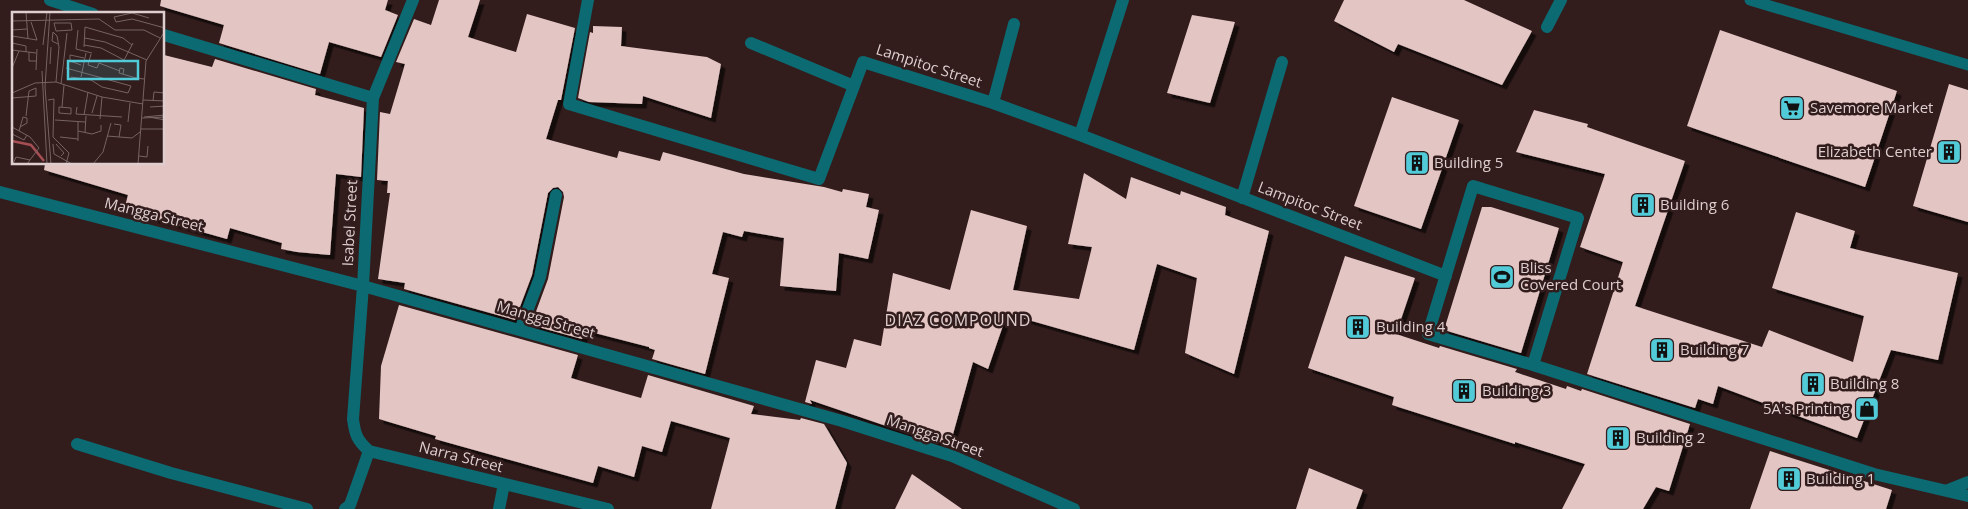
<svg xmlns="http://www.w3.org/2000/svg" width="1968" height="509" font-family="'Open Sans',sans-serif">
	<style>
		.building { fill: #e3c5c4; filter: url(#shadow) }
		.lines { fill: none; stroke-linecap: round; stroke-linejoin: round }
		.lane { stroke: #0c6a72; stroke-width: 11 }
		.street { stroke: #0c6a72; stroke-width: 12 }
		.labels { text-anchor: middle; stroke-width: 5; stroke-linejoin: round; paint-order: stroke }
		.street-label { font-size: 15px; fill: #decece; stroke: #321c1c }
		.poi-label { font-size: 15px; fill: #decece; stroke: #321c1c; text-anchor: start }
		.neighbourhood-label { font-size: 16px; letter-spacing: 1px; fill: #decece; stroke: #321c1c }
		.inset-river { fill: none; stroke: #a54e53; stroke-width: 2.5 }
		.inset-road { fill: none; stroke: #776363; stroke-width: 1 }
		.view { fill: #52cbd8; fill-opacity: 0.15; stroke: #52cbd8; stroke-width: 2.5 }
		.inset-edge { fill: none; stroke: #decece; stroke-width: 2.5 }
	</style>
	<defs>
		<filter id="shadow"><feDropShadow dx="4.5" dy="4.5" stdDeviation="0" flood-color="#0009"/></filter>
	</defs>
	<rect width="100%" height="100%" fill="#321c1c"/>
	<!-- building -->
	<path class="building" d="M161 0H388L385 10 398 15 381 57 329 42 320 74 219 43 224 25 160 6Z
		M439 0H480L468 37 516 52 527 14 575 28 561 100H558L546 139 617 158 619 151 660 161 663 152 744 174 824 187 842 192 843 189 869 194 866 207 879 210 868 259 839 253 836 291 780 286 784 238 744 231 742 237 723 232 712 274 729 278 705 374 652 359 655 350 649 348V347L587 331 585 332 582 339 531 325 548 279 564 197 563 192 558 187 553 188 548 193 532 275 515 320 404 289 405 283 378 279 390 193H387L388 181 377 180 380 112 390 114 405 64 396 62 414 19 431 25Z
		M1344 0H1464L1532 31 1502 85 1398 44 1394 52 1334 21Z
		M1192 15 1235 22 1210 103 1167 93Z
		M593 26 622 27 621 46 707 57 721 64 711 118 643 96 642 104 589 102 578 98 590 32 593 33Z
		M1720 30 1897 91 1865 187 1687 126Z
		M164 55 212 67 215 59 316 89 315 95 364 108 361 177 336 174 330 255 297 252 281 249 282 243 230 228 227 239 124 210 128 195 44 170 45 164H164Z
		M1949 84 1968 90V222L1913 206Z
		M1392 97 1459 120 1421 229 1354 206Z
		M1534 110 1588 124 1587 127 1685 161 1635 306 1762 347 1769 330 1853 362 1864 316 1772 288 1796 212 1855 231 1850 248 1958 273 1938 360 1891 350 1857 438 1718 386 1713 404 1698 399 1695 408 1587 374 1623 262 1580 247 1605 174 1516 152Z
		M1084 173 1126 199 1131 177 1180 195 1181 191 1226 207 1225 215 1269 231 1234 374 1185 353 1197 278 1157 264 1134 350 1007 314 988 369 973 362 950 445 895 429 810 400 812 404 805 402 816 360 846 368 854 339 881 346 893 273 950 290 971 210 1027 226 1013 290 1079 299 1092 247 1068 244Z
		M1482 207H1491L1559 228 1521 353 1444 330Z
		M1345 256 1415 278 1396 334 1439 348 1440 346 1517 369 1515 372 1566 389 1567 386 1581 391 1582 389 1690 424 1669 491 1656 487 1643 509H1562L1585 464 1515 442V444L1392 405 1394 397 1308 368Z
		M399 305 578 355 571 378 641 398 648 375 754 406 751 414 800 420 801 418 824 424 847 463 835 509H711L730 438 671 421 662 452 642 446 634 477 598 466 593 483 435 439 436 436 379 419 381 366Z
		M1770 451 1892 490 1886 509H1750Z
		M1309 468 1363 490 1356 509H1296Z
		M912 474 962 509H895Z"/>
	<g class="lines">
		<!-- lane -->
		<path class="lane" d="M1750 0 1968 65"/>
		<!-- street -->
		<path class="street" d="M50 0 93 14
			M413 0 373 98 363 286 353 419C355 435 357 440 369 451L608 509
			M588 0 569 104 819 179 863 62 993 103 1080 135 1446 276
			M1547 27 1561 0
			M164 35 373 98
			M751 43 854 86
			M993 103 1014 24
			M1080 135 1123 0
			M0 192 363 286 842 421 952 456 1074 509
			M1242 198 1282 62
			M520 330 540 277 556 195
			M1533 365 1578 218 1473 186 1428 334 1533 365 1874 474 1968 496
			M77 444 171 473 307 509
			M1948 490 1968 482
			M345 509 350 505 369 451
			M499 509 504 484"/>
	</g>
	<!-- icons -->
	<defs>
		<symbol id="supermarket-square" viewBox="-11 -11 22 22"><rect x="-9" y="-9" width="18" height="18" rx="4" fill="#52cbd8" stroke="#321c1c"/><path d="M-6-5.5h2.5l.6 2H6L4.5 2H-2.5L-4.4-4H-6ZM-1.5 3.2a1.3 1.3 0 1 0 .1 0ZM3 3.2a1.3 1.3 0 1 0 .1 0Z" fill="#111"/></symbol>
		<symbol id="building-square" viewBox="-11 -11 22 22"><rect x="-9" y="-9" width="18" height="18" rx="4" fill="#52cbd8" stroke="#321c1c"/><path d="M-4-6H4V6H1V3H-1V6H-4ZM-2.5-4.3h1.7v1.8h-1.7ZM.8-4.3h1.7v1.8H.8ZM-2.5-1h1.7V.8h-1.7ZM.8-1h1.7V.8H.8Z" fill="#111"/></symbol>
		<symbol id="stadium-square" viewBox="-11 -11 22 22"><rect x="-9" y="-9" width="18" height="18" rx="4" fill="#52cbd8" stroke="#321c1c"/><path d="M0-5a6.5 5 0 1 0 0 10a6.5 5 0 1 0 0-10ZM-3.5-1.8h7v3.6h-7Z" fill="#111"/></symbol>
		<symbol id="shop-square" viewBox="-11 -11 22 22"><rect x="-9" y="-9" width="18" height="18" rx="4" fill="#52cbd8" stroke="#321c1c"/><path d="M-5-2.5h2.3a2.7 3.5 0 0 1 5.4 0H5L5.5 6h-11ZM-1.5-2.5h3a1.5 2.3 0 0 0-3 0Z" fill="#111"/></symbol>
	</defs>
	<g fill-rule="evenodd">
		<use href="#supermarket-square" x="1778" y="94" width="28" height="28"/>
		<use href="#building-square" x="1935" y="138" width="28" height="28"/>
		<use href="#building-square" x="1403" y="149" width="28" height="28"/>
		<use href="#building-square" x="1629" y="191" width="28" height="28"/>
		<use href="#stadium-square" x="1488" y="263" width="28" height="28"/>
		<use href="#building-square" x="1344" y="313" width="28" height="28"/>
		<use href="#building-square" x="1648" y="336" width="28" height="28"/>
		<use href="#building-square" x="1799" y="370" width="28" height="28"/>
		<use href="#building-square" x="1450" y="377" width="28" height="28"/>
		<use href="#shop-square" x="1853" y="395" width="28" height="28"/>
		<use href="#building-square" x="1604" y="424" width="28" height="28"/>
		<use href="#building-square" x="1775" y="465" width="28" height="28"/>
	</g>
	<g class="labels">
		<!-- street labels -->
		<g class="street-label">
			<text transform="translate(929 66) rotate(18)" y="5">Lampitoc Street</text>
			<text transform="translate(1310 206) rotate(21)" y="5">Lampitoc Street</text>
			<text transform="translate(154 215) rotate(14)" y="5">Mangga Street</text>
			<text transform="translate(350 223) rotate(-87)" y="5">Isabel Street</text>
			<text transform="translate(546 320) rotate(16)" y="5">Mangga Street</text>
			<text transform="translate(935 436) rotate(19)" y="5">Mangga Street</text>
			<text transform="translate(461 457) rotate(14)" y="5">Narra Street</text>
		</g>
		<!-- poi labels -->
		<g class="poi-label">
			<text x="1810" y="113">Savemore Market</text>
			<text x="1932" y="157" text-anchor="end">Elizabeth Center</text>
			<text x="1434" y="168">Building 5</text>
			<text x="1660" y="210">Building 6</text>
			<text x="1520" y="273">Bliss<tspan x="1520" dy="17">Covered Court</tspan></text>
			<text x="1376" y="332">Building 4</text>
			<text x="1680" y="355">Building 7</text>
			<text x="1830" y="389">Building 8</text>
			<text x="1482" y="396">Building 3</text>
			<text x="1850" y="414" text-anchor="end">5A's Printing</text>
			<text x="1636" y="443">Building 2</text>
			<text x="1806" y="484">Building 1</text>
		</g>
		<!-- neighbourhood labels -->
		<g class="neighbourhood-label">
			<text x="958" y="326">DIAZ COMPOUND</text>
		</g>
	</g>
	<!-- overview -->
	<g transform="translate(12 12)">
		<rect width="152" height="152" fill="#321c1c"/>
		<path class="inset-river" d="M0 129 19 133 32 149"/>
		<path class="inset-road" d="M14 0 16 27M38 0 33 75 39 152M137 6 120 1 102 5 104 10 120 7 153 16M0 9 87 7 103 18H132L148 26M42 11H59L60 18 44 19ZM0 18 15 17M66 18 64 37 80 41M41 20 45 24 47 35 44 70M41 20 40 29 46 32M0 24 25 28 19 10M73 26 93 30 135 48M0 31 14 34V40M31 33 35 0M72 33 89 36 112 48M72 35 73 15 111 26 120 33M0 38 24 41M17 40V49H24M79 42 76 53 85 56 87 51 108 59M111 50 121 31M38 52 39 35M69 53 58 49V43L72 46M0 56 7 39M54 56 119 74 116 81 90 75 79 68 59 65M24 58 25 37M30 59 35 152M111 62 112 57 108 56 107 61 124 66 132 67M69 65 74 41M49 72 55 21M0 81 23 71 44 70 90 85 131 92M0 86 24 84V76L17 79M36 88 42 87 41 125 57 141 54 152M131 88 153 89M141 89 142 80 153 81M47 95 59 96V102L47 101ZM50 95 52 73M65 95 64 102 110 105M138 95 153 94M80 101 85 84M72 103 76 80M14 104 17 79M132 105 153 103M137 105 153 108M130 106 153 105M88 107 90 85M43 108 73 110M116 110 118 91M102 112 109 113 107 125M0 115 18 125 27 136 15 152M129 117H153M7 119 11 105 15 106V111L8 115M66 119 80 122 89 119V113M73 120 74 104M0 122 12 128 15 123M95 124 120 126 128 120M48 125 66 127M66 129V109M41 132 42 142 60 152M44 132 52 141 49 144M127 144 135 145 136 134M1 152 4 145 18 148M81 152 91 140 99 111M126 152 134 49 153 19"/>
		<path class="view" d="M56 49H126V67H56Z"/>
		<rect width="152" height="152" class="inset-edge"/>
	</g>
</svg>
